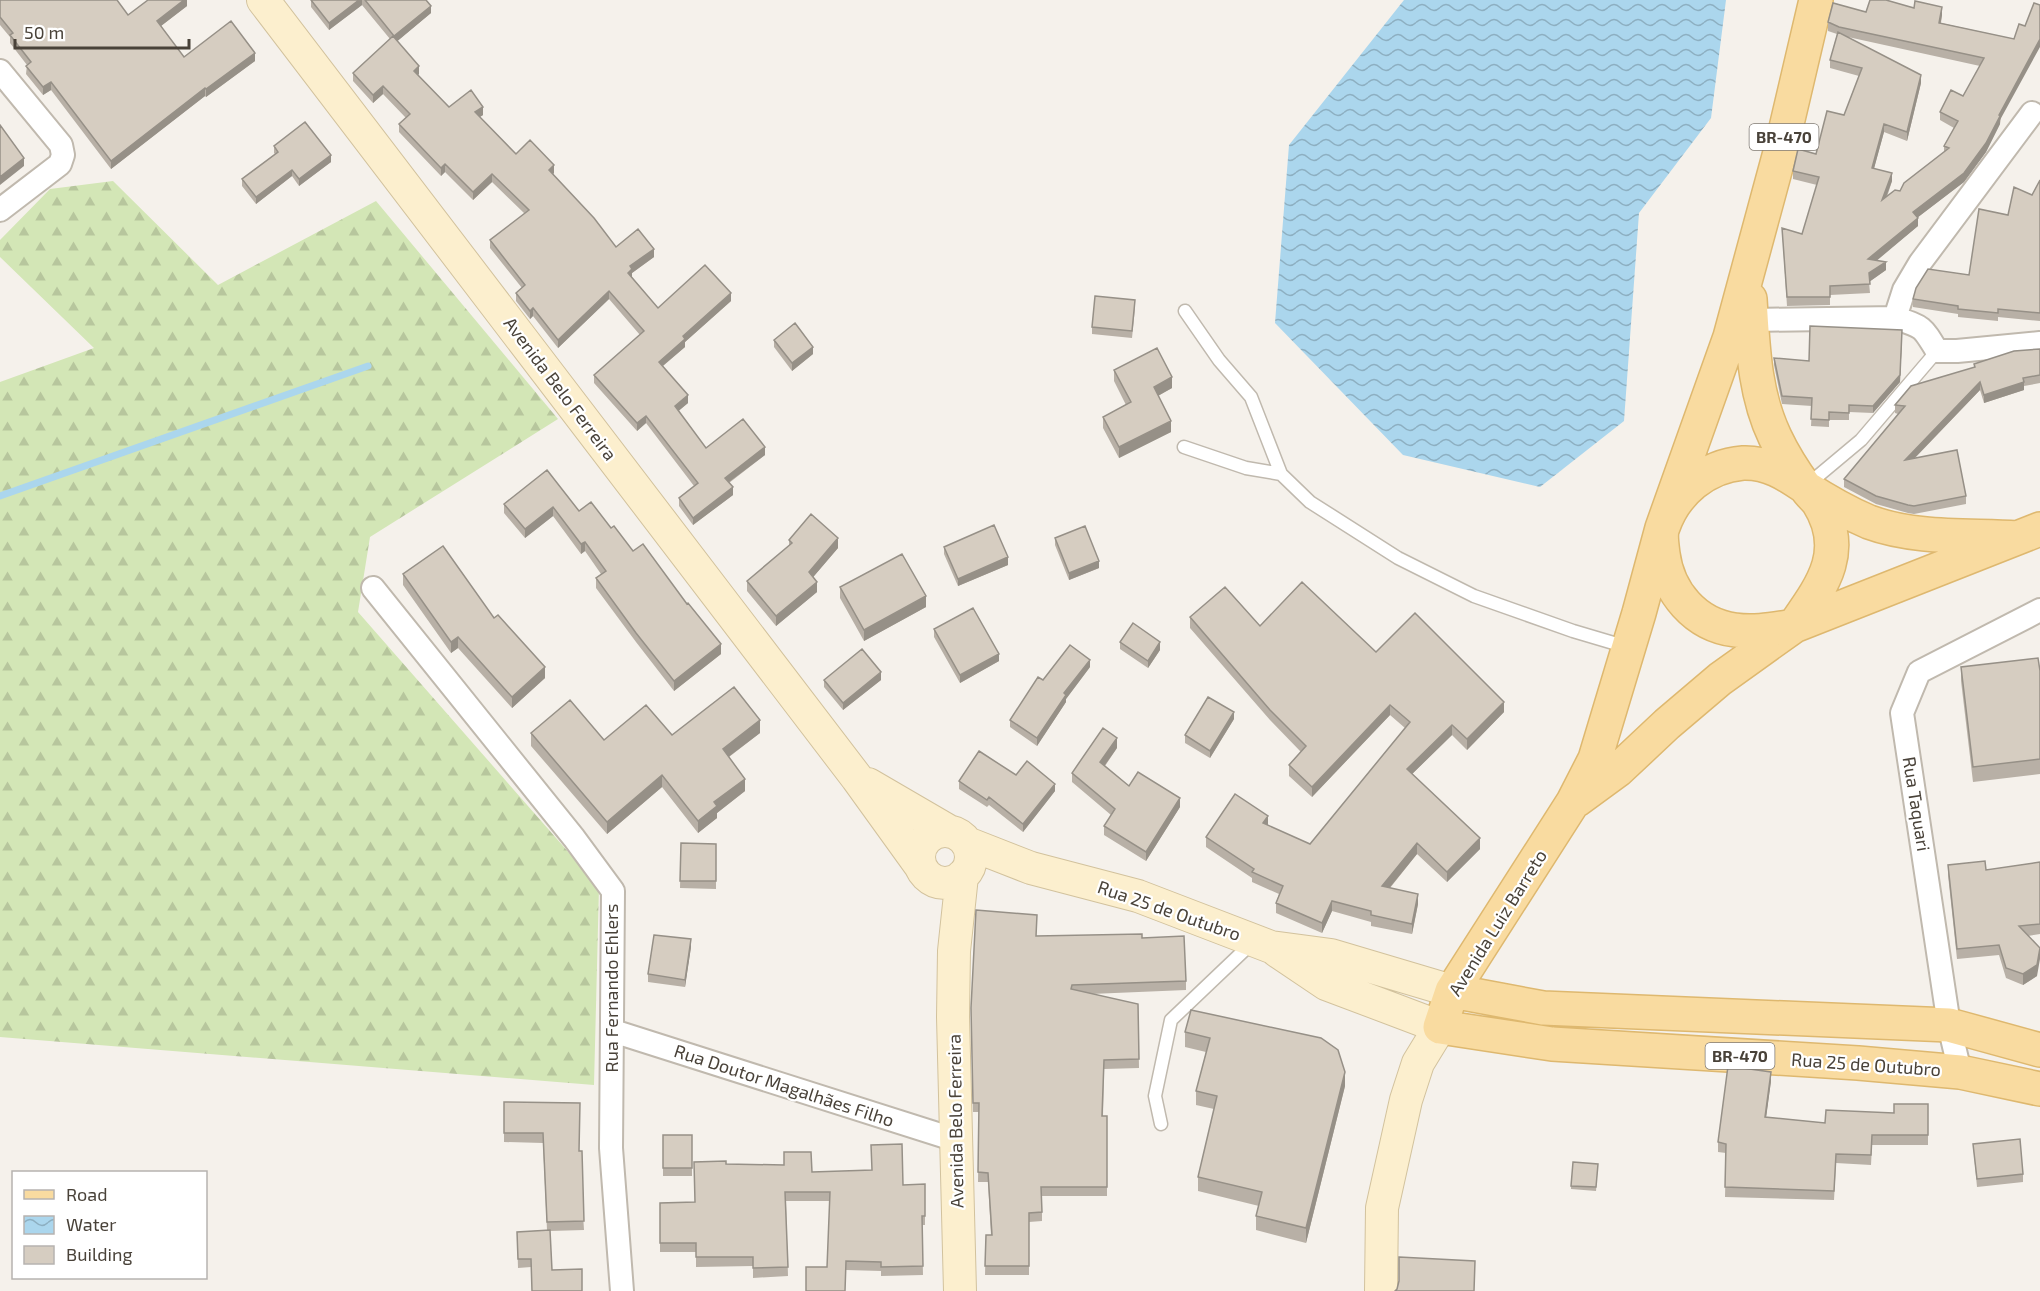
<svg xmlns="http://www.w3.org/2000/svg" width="2040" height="1291" font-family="'Exo 2',sans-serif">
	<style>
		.forest { fill: url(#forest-firs) }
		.water { fill: url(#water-waves) }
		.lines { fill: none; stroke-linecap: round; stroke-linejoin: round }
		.stream { stroke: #abd6ed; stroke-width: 7 }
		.service-casing { stroke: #c0b9ae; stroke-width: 15 }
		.minor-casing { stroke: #c0b9ae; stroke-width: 26 }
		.secondary-casing { stroke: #d2c29d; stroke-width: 34 }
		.primary-casing { stroke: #deb86f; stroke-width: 36 }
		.service { stroke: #fff; stroke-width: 12 }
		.minor { stroke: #fff; stroke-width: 22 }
		.secondary { stroke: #fcefce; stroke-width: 32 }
		.primary { stroke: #f9dba0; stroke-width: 33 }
		.wall { fill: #b8b0a6; fill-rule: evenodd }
		.shaded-wall { fill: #969087 }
		.building { fill: #d6cdc1; stroke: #969087; stroke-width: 1.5 }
		.labels { text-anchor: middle; stroke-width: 4.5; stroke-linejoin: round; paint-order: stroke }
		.shield { fill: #fff; stroke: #807b74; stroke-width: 1.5 }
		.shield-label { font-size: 16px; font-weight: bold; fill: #494239 }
		.street-label { font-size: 18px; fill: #494239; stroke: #fff }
	</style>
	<defs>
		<pattern id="forest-firs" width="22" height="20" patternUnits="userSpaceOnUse" patternTransform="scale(1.5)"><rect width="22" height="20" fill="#d3e6b6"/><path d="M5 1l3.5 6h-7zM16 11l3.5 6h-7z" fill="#b7c69d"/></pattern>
		<pattern id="water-waves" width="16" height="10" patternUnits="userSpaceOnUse" patternTransform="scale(1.5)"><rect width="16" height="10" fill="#abd6ed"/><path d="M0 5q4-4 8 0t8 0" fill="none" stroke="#8dafc1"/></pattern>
	</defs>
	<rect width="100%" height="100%" fill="#f5f1eb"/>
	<!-- forest -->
	<path class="forest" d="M113 181 218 285 376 201 558 419 370 537 358 612 599 887 594 1085 0 1037V382L94 348 0 257V240L50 189Z"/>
	<!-- water -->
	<path class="water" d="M1404 0H1726L1711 118 1639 213 1624 421 1540 487 1403 455 1275 323 1289 145Z"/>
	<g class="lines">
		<!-- stream -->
		<path class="stream" d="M0 496 368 366"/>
		<defs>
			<path id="service" d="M1185 311 1219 360 1251 397 1281 474 1310 502 1398 558 1474 596 1573 631 1627 647
				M1184 447 1246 468 1281 474
				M1806 486 1861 440 1937 351
				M1161 1124 1155 1096 1171 1020 1254 941"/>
			<path id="minor" d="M0 71 61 145 63 155 60 164 0 210
				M1895 318 1904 290 1920 263 2032 113
				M1752 320 1895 318C1923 327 1922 326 1937 351H1957L2040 343
				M373 588 574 838 613 891 611 1148 622 1291
				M613 1031 956 1140
				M1960 1072 1949 1025 1902 713 1919 672 2040 610"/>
			<path id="secondary" d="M263 0 857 778 919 864
				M868 784 947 830
				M919 857a26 26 0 1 1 52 0a26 26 0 1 1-52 0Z
				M967 843 1031 868 1138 896 1271 947 1331 955 1452 991
				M1277 951 1326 984 1440 1027 1418 1063 1406 1100 1382 1208 1381 1291
				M960 1291 953 1017 954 951 962 876"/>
			<path id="primary" d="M1816 0 1782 145 1730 337 1662 528 1639 613 1595 759 1573 802 1452 991 1440 1027 1552 1044 1858 1063 1960 1072 2040 1089
				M1750 299C1753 346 1754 393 1775 437 1783 454 1795 473 1806 488 1809 493 1814 497 1818 502 1849 551 1822 586 1794 626 1774 629 1754 633 1735 630 1695 625 1668 592 1663 554 1662 546 1660 534 1663 527 1675 492 1706 466 1743 463 1768 462 1786 474 1805 487 1825 500 1848 513 1869 522 1915 539 1969 535 2017 538
				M1577 800 1618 770 1667 724 1720 679 1794 626 2040 529
				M1452 991 1543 1008 1949 1025 2040 1050"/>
		</defs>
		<!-- service casing -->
		<use href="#service" class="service-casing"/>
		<!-- minor casing -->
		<use href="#minor" class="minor-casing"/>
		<!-- secondary casing -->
		<use href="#secondary" class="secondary-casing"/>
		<!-- primary casing -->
		<use href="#primary" class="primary-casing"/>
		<!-- service -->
		<use href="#service" class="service"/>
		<!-- minor -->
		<use href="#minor" class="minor"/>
		<!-- secondary -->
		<use href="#secondary" class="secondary"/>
		<!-- primary -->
		<use href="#primary" class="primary"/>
	</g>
	<!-- wall -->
	<path class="wall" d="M0 0 128 15 187 0V6L161 26 184 57 255 61 206 97 205 96 111 169 51 90 43 95 26 74 27 65 10 43V37L0 25Z
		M311 0H426L431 13 397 41 419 74 418 75 449 107 483 115 480 117 516 154 554 173 553 174 616 247 654 257 632 273V277L658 308 731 301 685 342V347L663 366 688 403 678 411 706 448 765 455 729 483 733 495 693 525 679 506V498L694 486 646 423 637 431 594 383V375L640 335 609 299 558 348 533 316 530 319 516 301V293L522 288 490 248V240L525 214 492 182 473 200 445 172 441 176 399 132V124L406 118 383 94 373 103 353 81V73L390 39 362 5 329 30 311 7Z
		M1914 8 1942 15 1941 23 2014 39 2000 124 1986 152 1964 182 1918 217V226L1876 260 1886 270 1869 282 1870 293 1830 295V305L1787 306 1782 228 1802 234 1817 185 1793 179V171L1816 154 1844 115 1859 76 1830 68V60L1837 34 1828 31V22L1866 12ZM1848 37 1980 66 1963 96 1940 112V120L1954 128 1944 146V152L1900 191 1887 197 1892 181 1874 168 1884 132 1907 141 1921 83Z
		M274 146 331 162 299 186 292 176 256 204 242 186V179L275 154 274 153Z
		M2040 180V321L1998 317V321L1958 317V314L1913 307V299L1969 275 2008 215 2032 195Z
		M1135 308 1132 338 1092 334V327Z
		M1902 337 1900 382 1873 413 1849 412V420H1829V427L1811 426 1812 406 1782 404 1774 365V358L1809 361Z
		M774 340 813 354 792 371 774 347Z
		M2040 349V383L2024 386V390L1984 403 1980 390 1915 458 1966 496V504L1914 514 1908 513 1876 504 1844 487V479L1898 414 1895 413V405L1974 367V364Z
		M1114 370 1172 388 1158 396 1171 432 1119 458 1103 428V417L1126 405 1114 381Z
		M547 470 579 511 611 528 633 551 721 654 674 691 636 642 596 588V578L601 574 585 551 581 554 553 516 525 538 504 513V504Z
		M1055 538 1099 568 1069 580 1055 545Z
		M789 540 838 548 813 577 817 592 776 626 747 591V581L789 546Z
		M944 547 1008 565 958 586 944 554Z
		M403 574 494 618 545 678 512 708 458 648 451 653 403 585Z
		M840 587 926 607 864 641 840 598Z
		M1190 617 1260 626 1376 652 1504 712 1467 750 1452 735 1412 774 1480 849 1447 882 1417 854 1390 888 1418 904 1412 934 1371 926V922L1332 911 1322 933 1276 913V903L1279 894 1252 882V878L1206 847V837L1268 826 1310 844 1405 728 1390 715 1312 797 1289 776V765L1301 752 1270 720 1190 628Z
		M934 629 999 661 960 683 934 637Z
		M1120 642 1160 650 1148 668 1120 649Z
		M1090 667 1066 699V702L1037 746 1010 727V720L1043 680Z
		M1961 667 2040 671V774L1973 782 1961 681Z
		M824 680H881L843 710 824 687Z
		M1234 719 1210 758 1185 743V735Z
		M531 733 604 740 672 735 760 733 729 757 745 791 717 813V818L698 833 662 787 607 834 531 746Z
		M1117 748 1105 766 1129 786 1180 807 1146 861 1104 835V826L1111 815 1072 782V773Z
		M1016 775 1055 791 1023 832 989 805 987 807 959 789V781Z
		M681 843 716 844V889L680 888Z
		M2040 862V934L2028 936 2037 976 2023 985 2006 978 1999 955 1957 959 1948 875V865L1986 870Z
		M1037 924 1036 936 1142 938 1186 981V990L1091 994 1138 1004 1139 1068 1104 1069 1103 1116H1107V1196H1042V1221L1029 1222V1275H985L986 1235H991L988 1182H978L979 1112H973L971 1008Z
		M691 947 685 987 648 982V974Z
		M1191 1010 1345 1086 1306 1243 1256 1230V1216L1259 1206 1198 1191V1177L1214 1109 1196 1105V1091L1206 1052 1185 1047V1032Z
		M1771 1081 1766 1117 1825 1123 1894 1113 1928 1104V1145H1872L1871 1165 1836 1163 1834 1200 1725 1197 1726 1153 1718 1152V1142Z
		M504 1102 579 1151 584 1230 550 1231 552 1270 582 1291 531 1267 518 1268 517 1232 547 1230 543 1143 504 1142Z
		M663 1135H692V1176H663Z
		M1973 1144 2023 1174V1182L1977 1187Z
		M726 1164 812 1172 903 1185 925 1184V1225H922L923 1275 881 1276V1271L846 1270 827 1267 830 1201H786L788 1276 753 1278V1266L696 1267V1252H660V1203L695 1202Z
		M1598 1164 1596 1191 1571 1189V1186Z"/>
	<!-- shaded-wall -->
	<path class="shaded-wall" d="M184 0H187V6L157 29V21Z
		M359 0H362V5L329 30V23Z
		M431 6V13L394 44V36Z
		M1942 7V15L1939 31V23Z
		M2040 39V47L2000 120V124L1986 152 1964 182 1913 221V212L1999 115Z
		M255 53V61L206 97V89Z
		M419 66V74L414 78V71Z
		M1921 75V83L1907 141V132Z
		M51 82V90L43 95V87Z
		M383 86V94L373 103V95Z
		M205 88V96L111 169V161Z
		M483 107V115L475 120V112Z
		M1884 124V132L1872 176V168Z
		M331 155V162L299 186V179Z
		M24 158V166L0 185V177Z
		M445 164V172L441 176V168Z
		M554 165V173L549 178V170Z
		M292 170V176L256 204V197Z
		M1892 173V181L1882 208V200Z
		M492 174V182L473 200V192Z
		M1918 218V226L1868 268V259Z
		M654 249V257L632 273V277L628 281V273L630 266Z
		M1886 262V270L1869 282V273Z
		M609 291V299L558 348V340Z
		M731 293V301L685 342V347L659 369V362L683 336Z
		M533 308V316L530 319V311Z
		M1902 337 1900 382 1873 413V406Z
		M813 347V354L792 371V363Z
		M1172 377V388L1154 398V387Z
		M1980 382V390L1905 468V460Z
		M2024 382V390L1984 403V395Z
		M688 395V403L675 414V406Z
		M646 416V423L637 431V423Z
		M1171 421V432L1119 458V447Z
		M765 447V455L725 485V478Z
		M733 487V495L693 525V518Z
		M553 507V516L525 538V529Z
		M838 538V548L809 582V572Z
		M585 542V551L581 554V544Z
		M1008 557V565L958 586V579Z
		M1099 561V568L1069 580V573Z
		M817 582V592L776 626V616Z
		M926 596V607L864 641V630Z
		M458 637V648L451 653V642Z
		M1160 642V650L1148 668V661Z
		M721 644V654L674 691V681Z
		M999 654V661L960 683V675Z
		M1090 660V667L1066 699V702L1037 746V738L1064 693Z
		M545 667V678L512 708V697Z
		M881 672V680L843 710V703Z
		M1504 702V712L1467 750V739Z
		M1390 705V715L1312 797V787Z
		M1234 712V719L1210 758V751Z
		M760 720V733L723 761V749Z
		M1452 725V735L1407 779V769Z
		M1117 738V748L1100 772V762Z
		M662 775V787L607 834V822Z
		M745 779V791L717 813V818L698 833V821L714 802Z
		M1055 784V791L1023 832V824Z
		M1180 798V807L1146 861V852Z
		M1268 816V826L1263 823Z
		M1480 838V849L1447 882V872Z
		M1417 843V854L1382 897V886Z
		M1418 894V904L1412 934V924Z
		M1332 901V911L1322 933V923Z
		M691 939V947L685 987V980Z
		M2040 948V959L2037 976 2023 985V974Z
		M1345 1072V1086L1306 1243V1228Z
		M1771 1072V1081L1765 1126V1117Z"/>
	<!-- building -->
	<path class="building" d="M0 0H117L128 15 148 0H184L157 21 184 57 231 21 255 53 206 89 205 88 111 161 51 82 43 87 26 66 31 62 10 35 13 33 0 17Z
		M311 0H359L329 23Z
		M365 0H426L431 6 394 36Z
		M1870 0H1886L1914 8 1915 1 1942 7 1939 23 2014 39 2019 24 2025 26 2034 3 2040 5V39L1999 115 2000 116 1986 143 1964 173 1913 212 1918 218 1868 259 1886 262 1869 273 1870 284 1830 286V297H1787L1782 228 1802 234 1819 177 1793 171 1798 149 1816 154 1827 111 1844 115 1862 68 1830 60 1838 32 1921 75 1907 132 1884 124 1872 168 1892 173 1882 200 1895 190 1900 191 1904 183 1949 148 1944 146 1958 121 1940 112 1951 90 1963 96 1984 58 1839 27 1828 22 1833 3 1866 12Z
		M393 36 419 66 414 71 449 107 471 90 483 107 475 112 516 154 530 140 554 165 549 170 594 218 616 247 638 229 654 249 630 266 632 269 628 273 658 308 705 265 731 293 683 336 685 339 659 362 688 395 675 406 706 448 743 419 765 447 725 478 733 487 693 518 679 498 698 483 646 416 637 423 594 375 644 331 609 291 558 340 533 308 530 311 516 293 525 285 490 240 529 210 492 174 473 192 445 164 441 168 399 124 410 114 383 86 373 95 353 73Z
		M305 122 331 155 299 179 292 170 256 197 242 179 278 152 274 146Z
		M0 125 24 158 0 177Z
		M2040 180V313L1998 309V313L1958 309V306L1913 299 1916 288 1928 269 1969 275 1979 209 2008 215 2014 187 2032 195Z
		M1095 296 1135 300 1132 331 1092 327Z
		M795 323 813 347 792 363 774 340Z
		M1810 326 1902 330 1900 375 1873 406 1849 405V413L1829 412V420L1811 419 1812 398 1782 396 1774 358 1809 361Z
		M1157 348 1172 377 1154 387 1171 421 1119 447 1103 417 1131 402 1114 370Z
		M2040 349V375L2023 378 2024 382 1984 395 1980 382 1905 460 1957 450 1966 496 1914 506 1908 505 1876 496 1844 479 1905 406 1895 405 1911 386 1975 367 1974 364 2014 351Z
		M547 470 579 511 591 502 611 528 614 526 633 551 643 544 687 604 688 603 721 644 674 681 636 633 596 578 606 571 585 542 581 544 553 507 525 529 504 504Z
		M811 514 838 538 809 572 817 582 776 616 747 581 792 543 789 540Z
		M994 525 1008 557 958 579 944 547Z
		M1085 526 1099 561 1069 573 1055 538Z
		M443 546 494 618 498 615 545 667 512 697 458 637 451 642 403 574Z
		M902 554 926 596 864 630 840 587Z
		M1302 582 1376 652 1415 613 1504 702 1467 739 1452 725 1407 769 1480 838 1447 872 1417 843 1382 886 1418 894 1412 924 1371 915V911L1332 901 1322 923 1276 903 1283 886 1252 872 1254 869 1206 837 1235 794 1268 816 1263 823 1310 844 1410 722 1390 705 1312 787 1289 765 1306 746 1270 710 1190 617 1225 587 1260 626Z
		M973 608 999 654 960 675 934 629Z
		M1133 623 1160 642 1148 661 1120 642Z
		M1070 645 1090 660 1064 693 1066 695 1037 738 1010 720 1038 677 1043 680Z
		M862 649 881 672 843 703 824 680Z
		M2038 658 2040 671V759L1973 767 1961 667Z
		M734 687 760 720 723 749 745 779 714 802 717 806 698 821 662 775 607 822 531 733 570 700 604 740 646 705 672 735Z
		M1208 697 1234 712 1210 751 1185 735Z
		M1103 728 1117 738 1100 762 1129 786 1138 772 1180 798 1146 852 1104 826 1115 809 1072 773Z
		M979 751 1016 775 1027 761 1055 784 1023 824 989 797 987 800 959 781Z
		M681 843 716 844V881H680Z
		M1985 861 1986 870 2040 862V924L2019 926 2040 948 2037 965 2023 974 2006 968 1999 945 1957 949 1948 865Z
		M976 910 1037 915 1036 936 1142 934V938L1184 936 1186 981 1072 985 1071 989 1138 1004 1139 1059 1104 1060 1102 1116H1107V1187H1041L1042 1212 1029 1213V1266H985L986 1235H992L988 1173 978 1172 979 1103H973L971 1008Z
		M654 935 691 939 685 980 648 974Z
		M1191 1010 1321 1038 1338 1050 1345 1072 1306 1228 1256 1216 1262 1192 1198 1177 1217 1096 1196 1091 1210 1038 1185 1032Z
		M1728 1066 1771 1072 1765 1117 1825 1123 1826 1110 1894 1113V1104H1928V1135H1872L1871 1155 1836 1154 1834 1191 1725 1187 1726 1144 1718 1142Z
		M504 1102 580 1103 579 1151H582L584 1221 547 1222 543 1133H504Z
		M663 1135H692V1168H663Z
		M2020 1139 2023 1174 1977 1179 1973 1144Z
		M902 1144 903 1185 925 1184V1216H922L923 1266 881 1267V1262L846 1261 845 1291H806V1267H827L830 1192H785L788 1267 753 1268V1257H696V1243H660V1203L695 1202 694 1162 726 1161V1164L784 1165V1152H811L812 1172 872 1170 871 1145Z
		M1573 1162 1598 1164 1596 1187 1571 1186Z
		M550 1230 552 1270 582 1269V1291H532L531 1259H518L517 1232Z
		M1399 1257 1475 1261 1474 1291H1395L1397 1289 1399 1281Z"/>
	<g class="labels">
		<!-- shield labels -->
		<g class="shield">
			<rect x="1749.5" y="124" width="69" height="26" rx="4.5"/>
			<rect x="1705.5" y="1043" width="69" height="26" rx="4.5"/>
		</g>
		<g class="shield-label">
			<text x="1784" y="143">BR-470</text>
			<text x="1740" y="1062">BR-470</text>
		</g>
		<!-- street labels -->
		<g class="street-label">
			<text transform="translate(560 389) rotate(53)" y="6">Avenida Belo Ferreira</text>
			<text transform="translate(1916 804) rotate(81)" y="6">Rua Taquari</text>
			<text transform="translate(1169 911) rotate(19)" y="6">Rua 25 de Outubro</text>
			<text transform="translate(1498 923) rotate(-58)" y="6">Avenida Luiz Barreto</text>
			<text transform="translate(612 988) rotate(-90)" y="6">Rua Fernando Ehlers</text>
			<text transform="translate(1866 1065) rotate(4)" y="6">Rua 25 de Outubro</text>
			<text transform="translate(784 1086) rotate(18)" y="6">Rua Doutor Magalhães Filho</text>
			<text transform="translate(956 1121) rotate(-91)" y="6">Avenida Belo Ferreira</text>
		</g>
	</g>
	<!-- legend -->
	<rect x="12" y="1171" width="195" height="108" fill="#ffffff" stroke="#b6b3b0" stroke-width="1.5"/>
	<rect x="24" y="1190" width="30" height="9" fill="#f9dba0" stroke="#b6b3b0" stroke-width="1.5"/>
	<text x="66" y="1201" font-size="18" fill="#494239">Road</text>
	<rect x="24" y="1216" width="30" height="18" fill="url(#water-waves)" stroke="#b6b3b0" stroke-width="1.5"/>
	<text x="66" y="1231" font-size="18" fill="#494239">Water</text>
	<rect x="24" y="1246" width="30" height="18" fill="#d6cdc1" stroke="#b6b3b0" stroke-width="1.5"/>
	<text x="66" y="1261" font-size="18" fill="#494239">Building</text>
	<!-- scale -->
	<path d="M15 39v9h174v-9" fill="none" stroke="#494239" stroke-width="3"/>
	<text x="24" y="39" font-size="18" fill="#494239" stroke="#ffffff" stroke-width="4.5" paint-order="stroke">50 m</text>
</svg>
